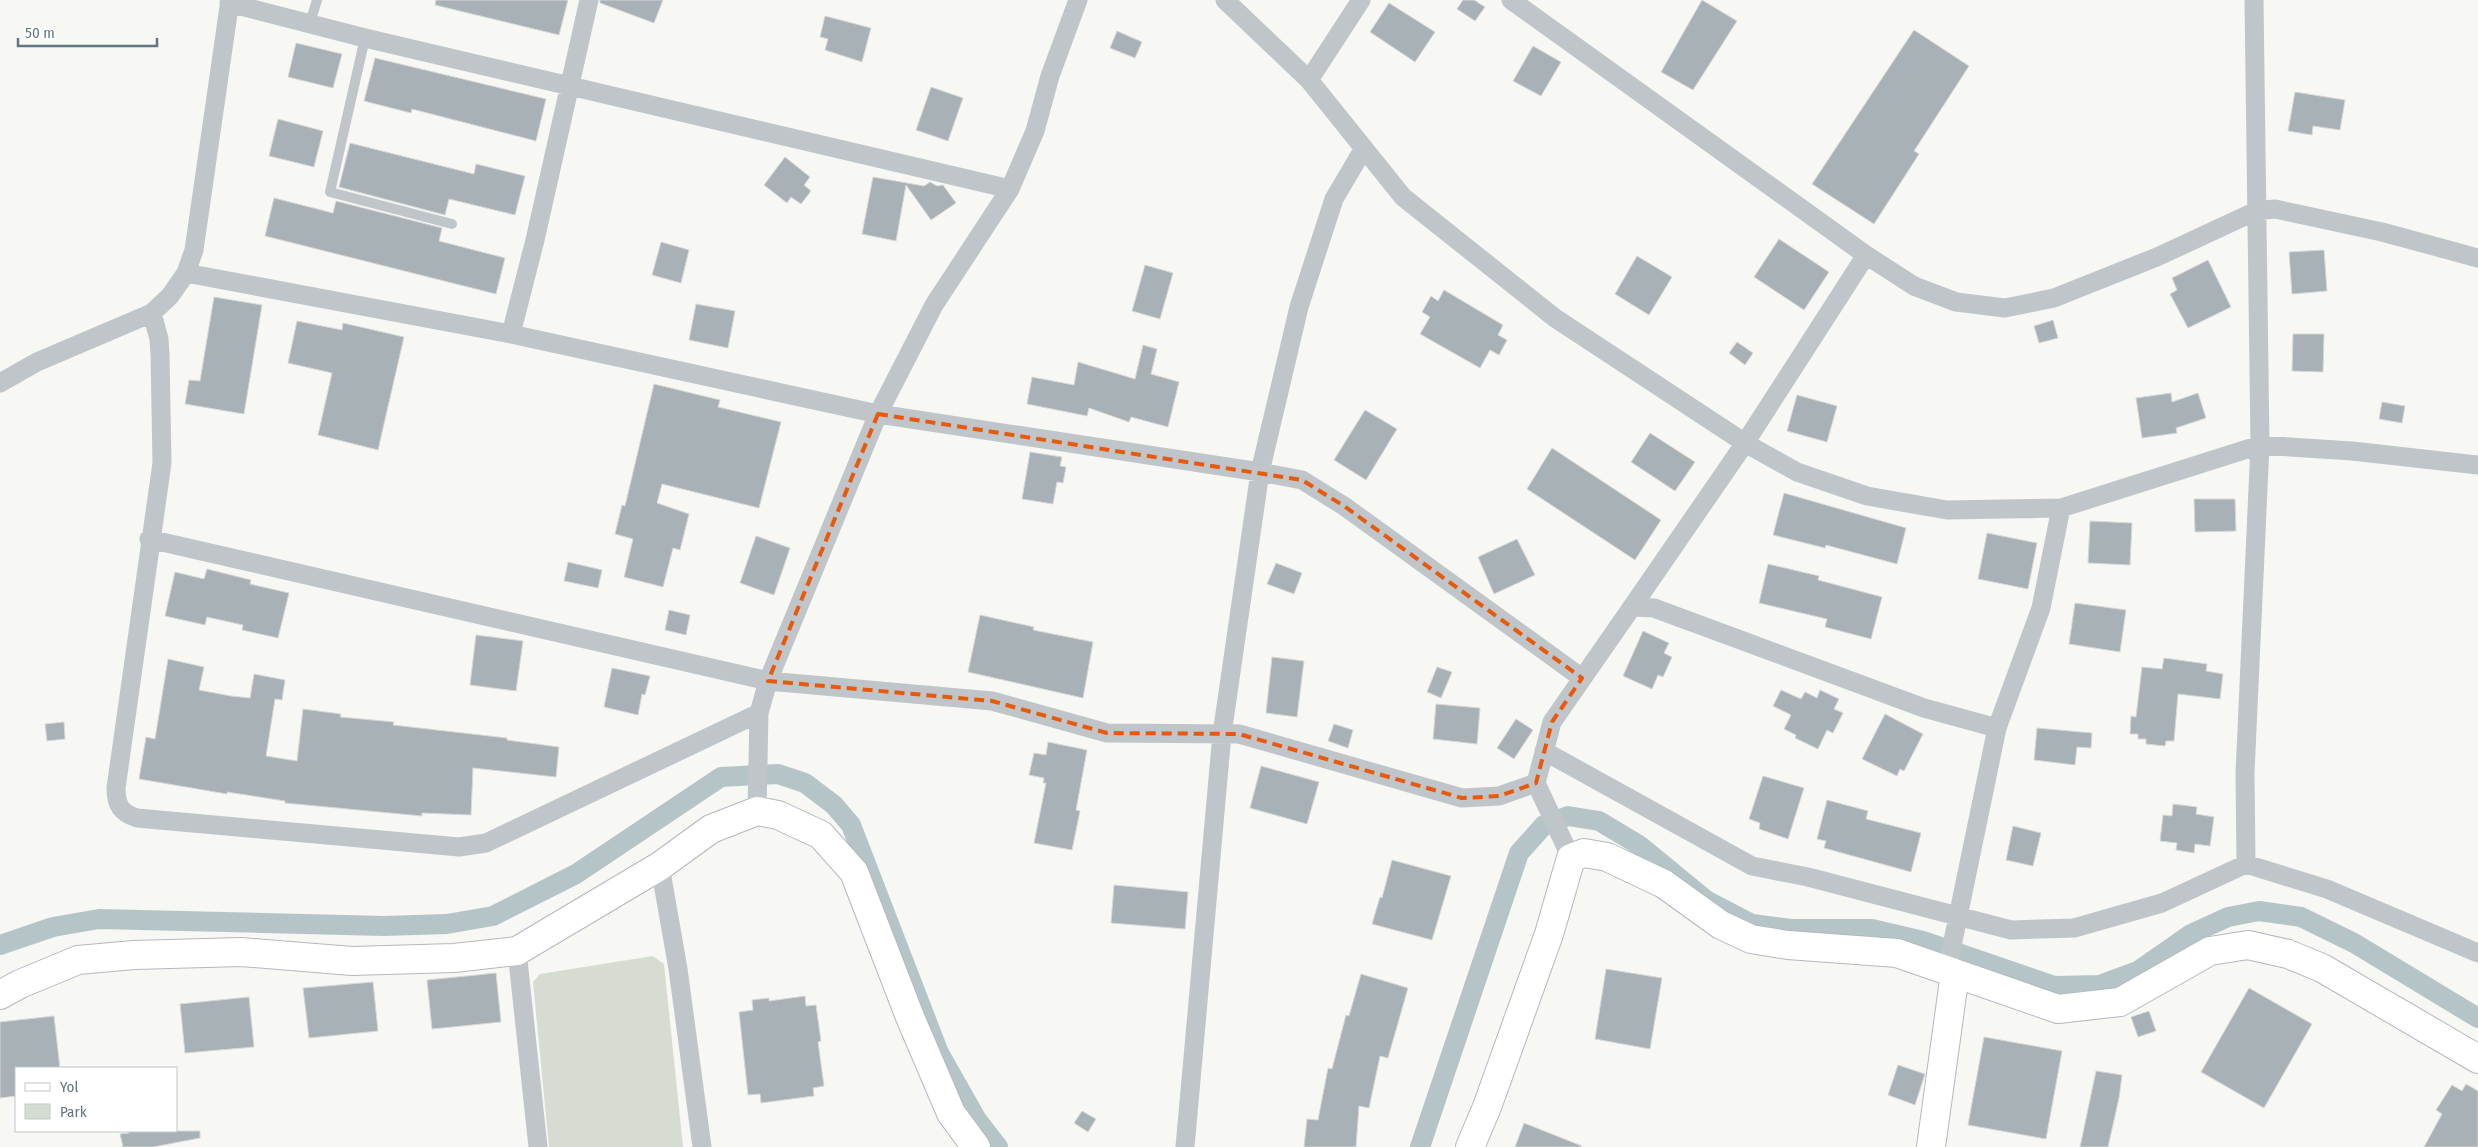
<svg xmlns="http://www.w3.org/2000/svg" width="2478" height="1147" font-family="'Fira Sans Condensed',sans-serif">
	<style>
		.green { fill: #d7dcd3 }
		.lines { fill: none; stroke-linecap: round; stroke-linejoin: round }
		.canal { stroke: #b5c5c7; stroke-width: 20 }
		.building { fill: #a7b1b6; stroke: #d9d8d6 }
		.secondary-casing { stroke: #b2b9bd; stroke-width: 30 }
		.lane { stroke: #bfc5c8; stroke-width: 10 }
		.street { stroke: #bfc5c8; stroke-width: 19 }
		.secondary { stroke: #fff; stroke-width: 28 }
		.marked { fill: none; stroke: #e8590c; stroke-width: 4; stroke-dasharray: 10 6; stroke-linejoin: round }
	</style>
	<rect width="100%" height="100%" fill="#f7f7f4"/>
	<!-- green -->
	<path class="green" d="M653 956 664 964 683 1147H549L533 982 540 974Z"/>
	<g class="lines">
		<!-- canal -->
		<path class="canal" d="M0 945 53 927 99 919 384 926 447 924 493 916 576 874 721 777 778 774 805 783 834 805 851 825 939 1053 977 1120 998 1147
			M1420 1147 1519 853 1544 825 1568 816 1599 821 1639 845 1706 900 1752 924 1791 929H1872L1923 941 2054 986 2100 985 2138 971 2191 934 2228 917 2259 911 2301 917 2354 943 2478 1018"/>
	</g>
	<!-- building -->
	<path class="building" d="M436 0H568L559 35 435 5Z
		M600 0H663L654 23 600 3Z
		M1463 0H1474L1485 7 1475 21 1457 9Z
		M1702 0 1737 21 1693 90 1661 72Z
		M1389 3 1435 32 1415 62 1370 32Z
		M825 16 871 28 862 62 825 50 828 39 820 37Z
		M1914 30 1969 66 1914 151 1919 154 1874 224 1812 184Z
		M1117 31 1142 42 1135 58 1110 48Z
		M296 43 342 54 333 88 288 77Z
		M1533 46 1561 62 1541 96 1513 81Z
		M375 58 546 99 536 141 412 109 411 113 364 101Z
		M931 87 963 98 948 141 916 130Z
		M2295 92 2345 100 2340 130 2313 126 2312 135 2288 131Z
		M278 119 323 131 314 167 269 156Z
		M350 143 474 174 476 164 525 176 515 215 449 199 445 215 339 187Z
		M785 157 810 177 804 185 811 191 801 204 791 197 787 203 764 185Z
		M873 177 924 186 930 182 937 186 943 185 956 203 931 220 906 185 896 241 862 234Z
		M274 198 333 213 336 201 442 228 439 241 505 258 496 294 265 236Z
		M1779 239 1829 272 1804 310 1754 277Z
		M661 242 689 250 681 283 652 275Z
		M2324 250 2327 291 2292 294 2289 252Z
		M1637 256 1672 277 1649 315 1615 294Z
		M2208 260 2231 307 2188 328 2170 294 2177 290 2172 278Z
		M1145 265 1173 273 1160 319 1132 311Z
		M1444 290 1503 325 1498 335 1507 340 1499 355 1490 350 1480 368 1420 334 1430 317 1422 312 1431 296 1438 301Z
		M214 297 262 305 244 414 185 404 189 380 200 381Z
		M696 304 735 311 728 348 689 340Z
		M2053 320 2058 338 2039 343 2034 326Z
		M297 321 342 330 343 323 404 337 378 450 318 435 332 373 288 363Z
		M2293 334H2324L2323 372 2292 371Z
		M1737 342 1753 353 1745 365 1729 353Z
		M1143 345 1157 349 1151 374 1179 382 1168 427 1131 417 1129 422 1089 408 1087 416 1027 404 1032 377 1074 385 1078 362 1135 379Z
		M654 384 720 400 718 407 781 422 759 508 662 484 657 503 689 514 680 550 673 548 663 587 624 577 633 539 615 534 622 505 625 506Z
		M2171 393 2172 402 2198 393 2206 418 2176 428 2177 433 2142 438 2136 398Z
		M1797 395 1837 406 1827 442 1787 431Z
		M2382 402 2405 406 2402 423 2379 419Z
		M1365 410 1397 429 1366 480 1334 460Z
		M1650 433 1695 462 1675 491 1631 462Z
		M1552 448 1661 520 1635 560 1527 489Z
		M1030 452 1062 457 1060 466 1066 467 1063 483 1057 482 1053 504 1022 499Z
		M1784 493 1906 528 1897 564 1826 545 1825 548 1773 535Z
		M2194 499H2235L2236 531 2195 532Z
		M2090 521 2132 523 2130 565 2088 563Z
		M1987 533 2037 543 2028 589 1978 579Z
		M756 536 790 548 774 595 740 583Z
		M1517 539 1535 575 1494 594 1478 557Z
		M568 562 602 570 598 588 564 581Z
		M1276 563 1302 573 1294 594 1267 584Z
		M1768 564 1819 576 1818 580 1882 597 1871 639 1825 627 1827 619 1759 603Z
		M207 569 251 580 250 584 289 593 278 638 242 630 243 625 207 617 205 625 165 616 175 572 204 579Z
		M2075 603 2126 610 2120 652 2069 644Z
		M669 610 690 615 686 635 665 630Z
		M980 615 1034 627 1033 630 1093 642 1083 698 968 672Z
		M1643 631 1669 643 1664 653 1672 657 1663 677 1658 675 1652 689 1623 676Z
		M476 635 523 641 516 691 470 685Z
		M1272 657 1304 661 1297 717 1266 713Z
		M2164 658 2207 664 2206 671 2223 674 2220 699 2178 694 2174 741H2166L2165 746 2146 744V739H2138V734H2130L2131 716 2136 717 2142 667 2162 669Z
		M168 659 204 667 199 690 231 696 250 698 254 674 285 680 282 700 275 699 266 756 297 761 303 709 341 714 340 717 394 722 393 725 507 738V740L559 747 556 777 473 768 471 815 422 813V816L285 803V801L227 792V794L139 779 146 737 155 739Z
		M1437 667 1452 672 1441 698 1427 692Z
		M612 668 650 676 645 695 642 694 638 715 604 707Z
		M1781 690 1801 699 1805 692 1817 698 1820 690 1839 699 1834 709 1843 713 1833 733 1827 730 1818 749 1795 738 1796 735 1784 729 1791 715 1773 706Z
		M1436 704 1480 708 1477 744 1433 739Z
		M1885 714 1923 734 1904 771 1900 769 1897 776 1862 759Z
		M1516 719 1533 730 1514 759 1497 748Z
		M64 722 65 739 47 741 45 724Z
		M1334 724 1353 730 1348 748 1328 741Z
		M2037 728 2092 733 2091 748 2077 747 2075 765 2034 760Z
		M1048 742 1087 750 1076 810 1080 811 1072 850 1034 843 1046 783H1043L1044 778 1029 775 1034 753 1046 755Z
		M1261 766 1319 782 1307 824 1250 808Z
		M1763 776 1804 788 1788 839 1759 829 1760 823 1749 819Z
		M1827 800 1868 811 1866 819 1921 833 1911 872 1824 848 1826 841 1817 839Z
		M2173 804 2197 807 2196 814 2214 817 2210 846 2195 844 2194 853 2176 850 2177 843 2160 841 2163 815 2172 816Z
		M2013 826 2041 833 2033 866 2006 860Z
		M1392 860 1451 876 1432 940 1372 924 1380 897 1382 898Z
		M1114 885 1188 892 1185 929 1111 923Z
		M1606 969 1662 978 1650 1049 1595 1039Z
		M496 973 501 1022 432 1029 427 980Z
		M1361 974 1408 988 1388 1058 1380 1056 1369 1108 1359 1106 1356 1147H1304L1307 1119 1318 1120 1328 1068 1332 1069 1346 1015 1349 1016Z
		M373 982 378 1031 309 1038 303 988Z
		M2249 988 2312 1024 2264 1108 2201 1072Z
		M805 996 806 1006 816 1005 821 1041 818 1042 824 1086 813 1088 814 1096 761 1103 760 1094 748 1095 739 1012 753 1010 752 1000 769 998V1001Z
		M249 997 254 1047 185 1053 180 1004Z
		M2149 1011 2156 1031 2138 1037 2131 1017Z
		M54 1016 60 1068H16V1096L0 1098V1022Z
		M1984 1037 2062 1051 2046 1139 1968 1125Z
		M1898 1065 1925 1074 1915 1105 1888 1095Z
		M2096 1071 2122 1075 2119 1098 2108 1147H2080Z
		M2466 1084 2478 1091V1147H2424L2442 1114 2436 1110 2452 1085 2462 1091Z
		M1082 1111 1096 1119 1088 1132 1074 1123Z
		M1524 1123 1582 1146 1581 1147H1515Z
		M128 1131H200V1138L153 1147H123L120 1134 129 1133Z"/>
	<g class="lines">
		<defs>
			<path id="secondary" d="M0 995 20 984 78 960 134 955 241 952 352 961 454 958 517 951 660 866 711 829 757 811 778 815 821 835 854 872 910 1017 951 1113 976 1147
				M1470 1147 1487 1107 1549 934 1571 858 1584 853 1607 857 1664 884 1721 925 1751 939 1788 945 1897 953 2058 1009 2120 1002 2210 951 2248 945 2288 954 2322 968 2478 1059
				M1931 1147 1955 973"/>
		</defs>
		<!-- secondary casing -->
		<use href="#secondary" class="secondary-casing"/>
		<!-- lane -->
		<path class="lane" d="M310 23 317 0
			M365 38 330 192 452 224"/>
		<!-- street -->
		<path class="street" d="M1225 0 1309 80 1403 197 1555 318 1745 443 1797 472 1867 496 1947 510 2061 508 2260 445 2352 451 2478 465
			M1511 0 1866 255 1914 286 1956 302 2005 308 2054 298 2157 257 2256 211 2275 209 2382 232 2478 258
			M229 3 365 38 1010 189
			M1309 80 1361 0
			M186 273 511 334 878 414 1260 472 1302 480 1344 506 1582 678
			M152 313 159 339 160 354 162 463 116 788C116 805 121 813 137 818L459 847 486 843 759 713
			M511 334 535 240 589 0
			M0 383 37 362 152 313 170 296 186 273 194 250 230 0
			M149 539 768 681 992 701 1107 733 1239 734 1462 798 1499 796 1536 783
			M1632 607 1745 443 1866 255
			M1544 751 1752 866 1808 877 2011 930 2074 928 2162 903 2246 864 2245 773 2260 445 2254 0
			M757 811 759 713 768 681 878 414 934 305 1010 189 1035 131 1050 76 1078 0
			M1571 858 1536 783 1552 722 1632 607 1654 608 1924 708 1997 728
			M2246 864 2327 889 2478 953
			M660 866 678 969 702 1147
			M517 951 538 1147
			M1947 970 1997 728 2041 608 2061 508
			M1185 1147 1222 734 1260 472 1299 307 1334 199 1364 148"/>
		<!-- secondary -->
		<use href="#secondary" class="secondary"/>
	</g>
	<!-- marked area -->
	<path class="marked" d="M878 414 1302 480 1344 506 1582 678 1552 722 1536 783 1499 796 1462 798 1239 734 1107 733 992 701 768 681Z"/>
	<!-- legend -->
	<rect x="15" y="1067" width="162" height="65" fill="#ffffff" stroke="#c0c8cc"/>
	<rect x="25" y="1083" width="25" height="8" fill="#ffffff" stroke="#c0c8cc"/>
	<text x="60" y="1092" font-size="15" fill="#617680">Yol</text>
	<rect x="25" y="1104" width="25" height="15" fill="#d7dcd3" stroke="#c0c8cc"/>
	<text x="60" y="1117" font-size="15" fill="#617680">Park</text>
	<!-- scale -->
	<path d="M18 38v8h139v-8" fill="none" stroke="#617680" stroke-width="2.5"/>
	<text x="25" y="38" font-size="15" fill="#617680" stroke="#ffffff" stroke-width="4" paint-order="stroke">50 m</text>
</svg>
